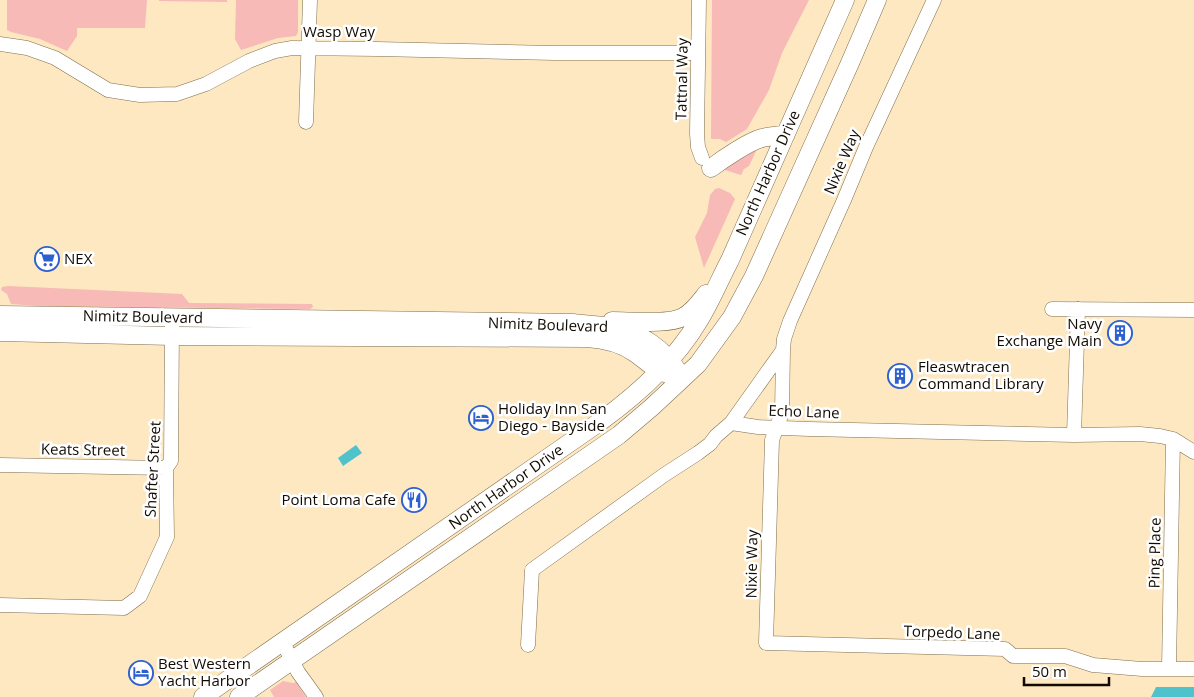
<svg xmlns="http://www.w3.org/2000/svg" width="1194" height="697" font-family="'Open Sans',sans-serif">
	<style>
		.green { fill: #f7bab6 }
		.water { fill: #50c2cc }
		.lines { fill: none; stroke-linecap: round; stroke-linejoin: round }
		.minor-casing { stroke: #806e4a; stroke-width: 15 }
		.major-casing { stroke: #806e4a; stroke-width: 19 }
		.minor { stroke: #fff; stroke-width: 14 }
		.major { stroke: #fff; stroke-width: 18 }
		.labels { text-anchor: middle; stroke-width: 5; stroke-linejoin: round; paint-order: stroke }
		.street-label { font-size: 15px; fill: #110a01; stroke: #fff }
		.poi-label { font-size: 15px; fill: #110a01; stroke: #fff; text-anchor: start }
	</style>
	<rect width="100%" height="100%" fill="#fde8c1"/>
	<!-- green -->
	<path class="green" d="M7 0H147L145 28H77V36L67 51 40 39 11 32 7 30Z
		M159 0H227V2L159 1Z
		M236 0H298V32L296 36 278 38 241 50 235 39Z
		M712 0H809L782 53 769 90 747 129 726 142 720 139H711Z
		M757 149 749 166 744 169 741 175 725 170V167Z
		M719 188 730 193 735 199 704 268 695 237 707 213 710 195 715 189Z
		M8 286 182 294 189 303 312 304 313 307 310 309 38 306 11 304 7 294 1 290 2 287Z
		M283 681 293 683 296 682 306 697H274L270 690Z"/>
	<!-- water -->
	<path class="water" d="M356 445 362 453 343 466 338 458Z
		M1156 687H1194V697H1151Z"/>
	<g class="lines">
		<defs>
			<path id="minor" d="M699 0 697 134 698 147 702 158
				M934 0 866 147 844 200 790 321 784 339 783 350 782 413 772 440 766 643 1005 649 1013 656H1065L1093 665 1142 669H1194
				M0 44 27 48 55 58 108 90 140 95 177 94 206 84 249 61 275 51 292 48 377 49 555 53H698
				M306 122 310 0
				M1052 309 1194 310
				M731 423 783 350
				M1074 435 1078 309
				M0 465 166 468
				M0 605 124 608 140 596 167 537 166 468 171 461 172 326
				M282 641 298 672 316 697
				M528 645 532 570 664 475 698 453 710 444 716 436 731 423 758 427 809 429 1074 435 1140 434 1160 436 1173 439 1194 452
				M1169 668 1173 439"/>
			<path id="major" d="M711 168C723 159 748 142 762 138 770 136 778 136 786 134
				M0 315 573 323C587 325 602 325 616 328 641 333 663 349 677 370
				M612 321C630 321 669 325 683 317 693 312 699 303 706 294
				M0 332 172 336 587 338C604 339 621 343 635 353 647 361 654 370 668 374
				M203 697 601 421C638 394 674 362 698 322 710 303 719 281 730 260L845 0
				M239 697 619 435 652 407 698 364 732 317 754 276 850 63 877 0"/>
		</defs>
		<!-- minor casing -->
		<use href="#minor" class="minor-casing"/>
		<!-- major casing -->
		<use href="#major" class="major-casing"/>
		<!-- minor -->
		<use href="#minor" class="minor"/>
		<!-- major -->
		<use href="#major" class="major"/>
	</g>
	<!-- icons -->
	<defs>
		<symbol id="supermarket-ring" viewBox="-11 -11 22 22"><circle r="9.5" fill="#fff" stroke="#2e61cf" stroke-width="1.5"/><path d="M-6-5.5h2.5l.6 2H6L4.5 2H-2.5L-4.4-4H-6ZM-1.5 3.2a1.3 1.3 0 1 0 .1 0ZM3 3.2a1.3 1.3 0 1 0 .1 0Z" fill="#2e61cf"/></symbol>
		<symbol id="building-ring" viewBox="-11 -11 22 22"><circle r="9.5" fill="#fff" stroke="#2e61cf" stroke-width="1.5"/><path d="M-4-6H4V6H1V3H-1V6H-4ZM-2.5-4.3h1.7v1.8h-1.7ZM.8-4.3h1.7v1.8H.8ZM-2.5-1h1.7V.8h-1.7ZM.8-1h1.7V.8H.8Z" fill="#2e61cf"/></symbol>
		<symbol id="hotel-ring" viewBox="-11 -11 22 22"><circle r="9.5" fill="#fff" stroke="#2e61cf" stroke-width="1.5"/><path d="M-6-4.5h1.5V1H6V5H4.5V3h-9V5H-6ZM-4 0a1.8 1.8 0 1 1 3.6 0ZM.5 0V-2.5h3Q6-2.5 6 0Z" fill="#2e61cf"/></symbol>
		<symbol id="restaurant-ring" viewBox="-11 -11 22 22"><circle r="9.5" fill="#fff" stroke="#2e61cf" stroke-width="1.5"/><path d="M-5-6h1v4h1v-4h1v4h1v-4h1v5L-1.5 .5V6h-2V.5L-5-1ZM5-6V6H3V1.5H1.5Q1.5-4 5-6Z" fill="#2e61cf"/></symbol>
	</defs>
	<g fill-rule="evenodd">
		<use href="#supermarket-ring" x="33" y="245" width="28" height="28"/>
		<use href="#building-ring" x="1106" y="319" width="28" height="28"/>
		<use href="#building-ring" x="886" y="362" width="28" height="28"/>
		<use href="#hotel-ring" x="467" y="404" width="28" height="28"/>
		<use href="#restaurant-ring" x="400" y="486" width="28" height="28"/>
		<use href="#hotel-ring" x="127" y="659" width="28" height="28"/>
	</g>
	<g class="labels">
		<!-- street labels -->
		<g class="street-label">
			<text x="339" y="37">Wasp Way</text>
			<text transform="translate(682 79) rotate(-89)" y="5">Tattnal Way</text>
			<text transform="translate(842 162) rotate(-67)" y="5">Nixie Way</text>
			<text transform="translate(768 173) rotate(-66)" y="5">North Harbor Drive</text>
			<text transform="translate(143 317) rotate(1)" y="5">Nimitz Boulevard</text>
			<text transform="translate(548 325) rotate(2)" y="5">Nimitz Boulevard</text>
			<text transform="translate(804 412) rotate(2)" y="5">Echo Lane</text>
			<text transform="translate(83 450) rotate(1)" y="5">Keats Street</text>
			<text transform="translate(153 469) rotate(-87)" y="5">Shafter Street</text>
			<text transform="translate(506 487) rotate(-35)" y="5">North Harbor Drive</text>
			<text transform="translate(1155 553) rotate(-89)" y="5">Ping Place</text>
			<text transform="translate(752 564) rotate(-89)" y="5">Nixie Way</text>
			<text transform="translate(952 633) rotate(2)" y="5">Torpedo Lane</text>
		</g>
		<!-- poi labels -->
		<g class="poi-label">
			<text x="64" y="264">NEX</text>
			<text x="1102" y="329" text-anchor="end">Navy<tspan x="1102" dy="17">Exchange Main</tspan></text>
			<text x="918" y="372">Fleaswtracen<tspan x="918" dy="17">Command Library</tspan></text>
			<text x="498" y="414">Holiday Inn San<tspan x="498" dy="17">Diego - Bayside</tspan></text>
			<text x="396" y="505" text-anchor="end">Point Loma Cafe</text>
			<text x="158" y="669">Best Western<tspan x="158" dy="17">Yacht Harbor</tspan></text>
		</g>
	</g>
	<!-- scale -->
	<path d="M1024 677v8h85v-8" fill="none" stroke="#110a01" stroke-width="2.5"/>
	<text x="1032" y="677" font-size="15" fill="#110a01" stroke="#ffffff" stroke-width="4" paint-order="stroke">50 m</text>
</svg>
